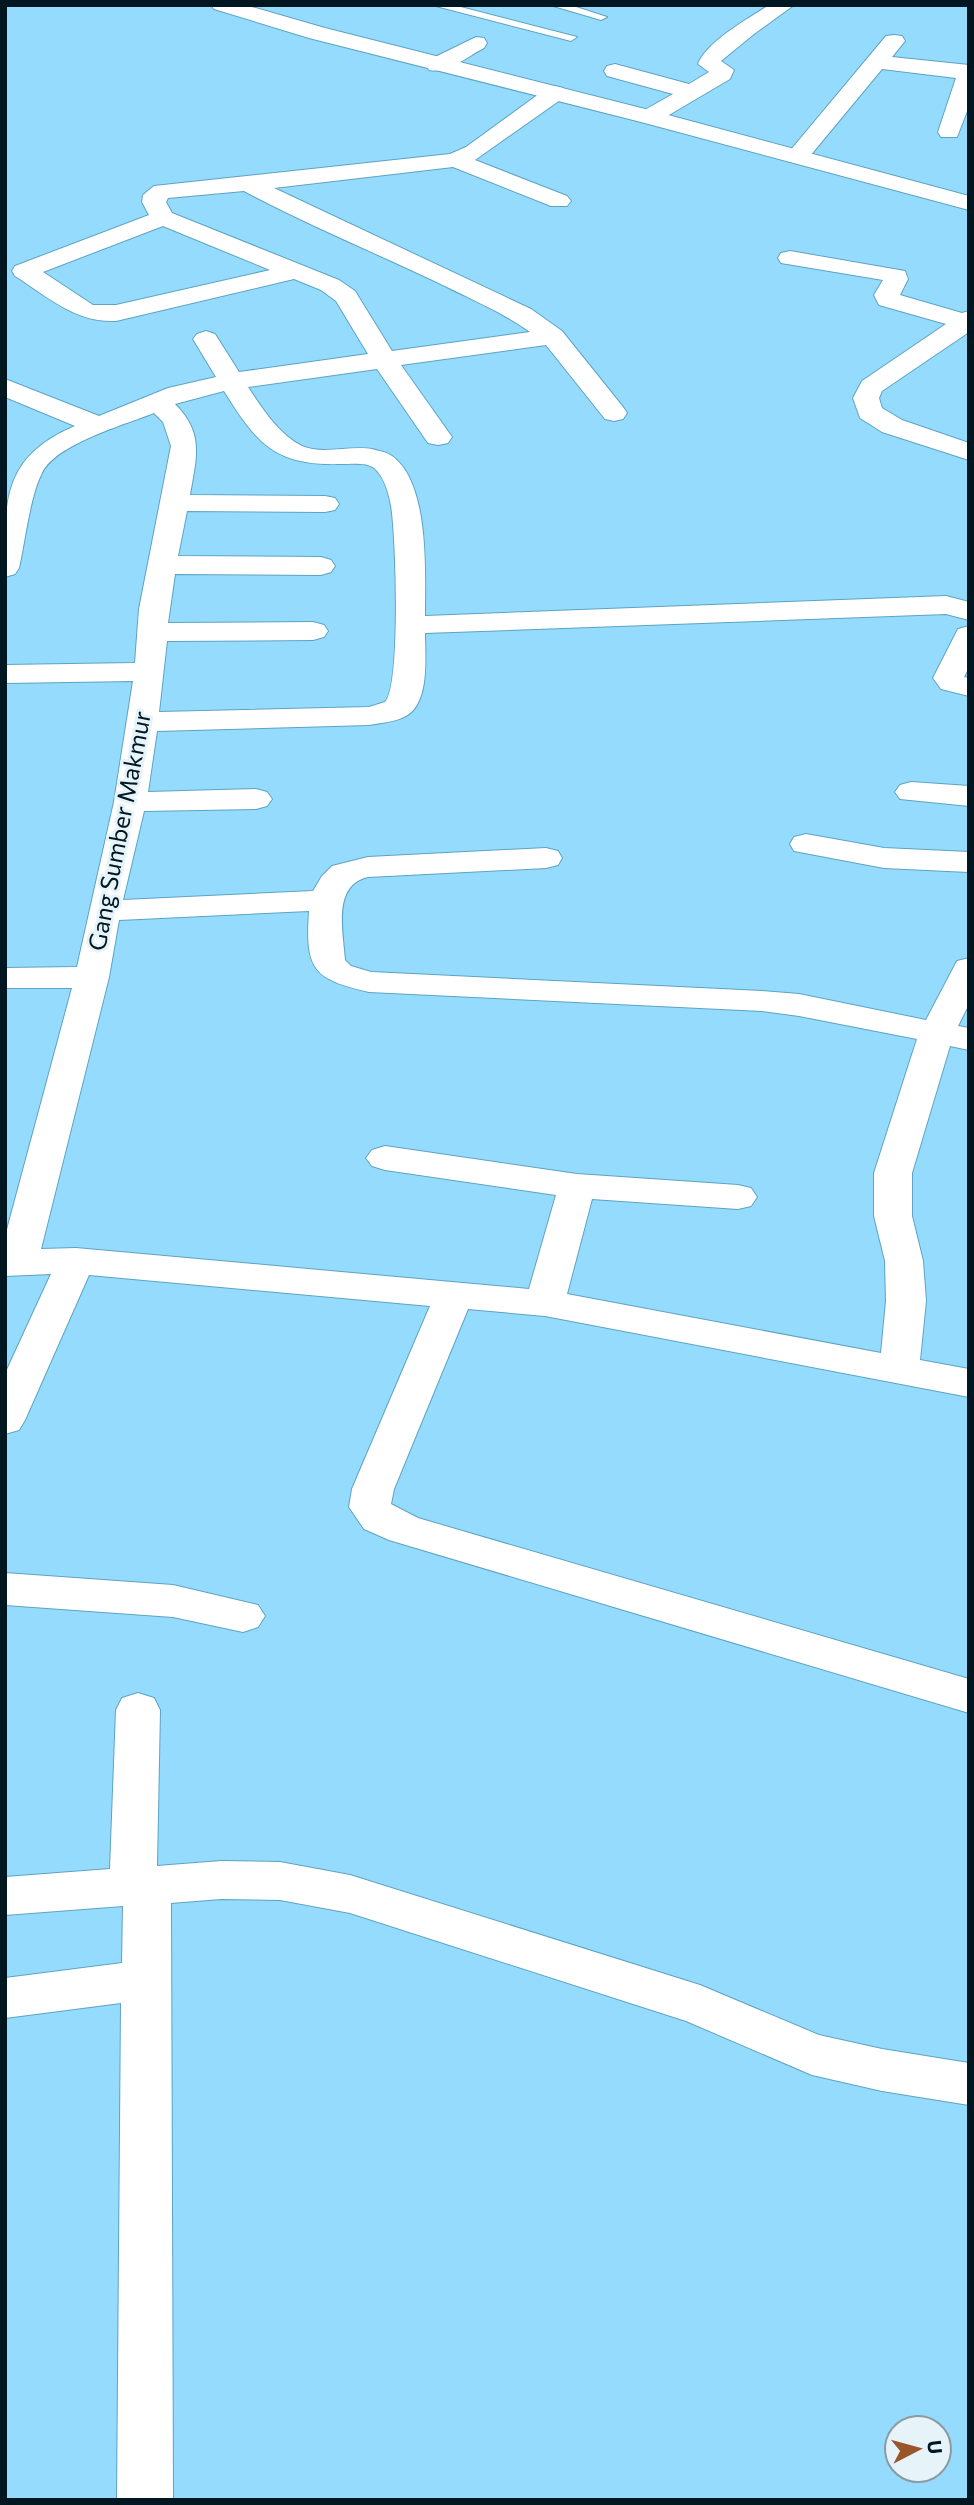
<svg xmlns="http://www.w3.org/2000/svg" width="974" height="2505" font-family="Commissioner,sans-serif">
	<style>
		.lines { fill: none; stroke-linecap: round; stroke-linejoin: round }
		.lane-casing { stroke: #5da3c3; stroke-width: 2 }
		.street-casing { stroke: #5da3c3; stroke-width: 2 }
		.secondary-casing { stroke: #5da3c3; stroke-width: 2 }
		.lane { fill: #fff; fill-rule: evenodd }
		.street { fill: #fff; fill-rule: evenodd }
		.secondary { fill: #fff; fill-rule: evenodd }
		.labels { text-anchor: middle; stroke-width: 6; stroke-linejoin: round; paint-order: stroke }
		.street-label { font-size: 24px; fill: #001621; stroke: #e6f4fa }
	</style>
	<rect width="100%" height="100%" fill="#95dbfd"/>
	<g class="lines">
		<defs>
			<path id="lane" d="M432 5H453L577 37 571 41Z
				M550 5H570L607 17 601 20Z"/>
			<path id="street" d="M769 5H794L754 34 721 61 734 70 730 79 657 122H641L638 117 641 112 673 94 607 76 604 71 607 66 615 64 689 84 709 72 698 64C706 42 749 18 769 5Z
				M894 35 902 36 905 41 892 57 969 65V106L957 137H941L938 132 956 78 882 69 805 162H789L785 157 789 152 886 36Z
				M476 37 484 38 487 43 484 48C468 56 448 74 429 70L426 65 429 60Z
				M555 86 563 88 566 93 563 98 475 160 567 196 571 201 567 206H551L453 167 274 188 531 309 562 331 623 407 627 413 623 419 614 421 605 419 546 345 401 365 452 437 448 443 438 445 428 443 377 369 248 387C262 408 278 434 302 446 322 455 351 445 372 449 379 451 387 452 392 456 430 483 425 574 425 616L946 596 969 602V620L946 614 425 633C425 656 430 703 406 716 395 722 381 723 369 725L157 731 148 792 256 789 267 792 272 799 267 806 256 809 144 811 123 900 313 891 322 876 332 866 368 857 546 848 558 851 562 858 558 865 546 868 368 877C332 885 343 932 345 960L351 966 371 972 762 991 799 994 926 1020 957 961 969 958V1004L958 1026 969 1028V1050L950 1046 912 1173V1216L923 1261 926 1301 920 1360 969 1369V1397L545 1316 468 1309 394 1489 391 1504 418 1518 969 1679V1713L389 1540 364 1529 349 1507 352 1489 430 1306 89 1275 25 1420 19 1430 5 1434V1374L51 1274 5 1276V1237L72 988H5V968L77 967 114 802 133 681 5 683V665L135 663 139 609 171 446 163 422 154 413C124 425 56 444 42 473 30 496 25 542 19 568L15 574 5 577C5 503 0 458 75 426L5 397V379L99 416 168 388 216 377 193 339 197 334 206 331 215 334 239 372 368 354 336 301 321 290 294 279 116 321C76 323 48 297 15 276L12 271 15 266 149 215 142 202 143 195 154 186 450 154 466 147 547 88ZM244 191C311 227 381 255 449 288 477 302 505 314 530 332L392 351 355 291 339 280 172 213 166 202 168 198ZM163 226 270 270 116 305H93L43 272ZM224 391C258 445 275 466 342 464 352 464 366 462 374 468 384 476 389 494 391 506 396 534 401 686 385 702L369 707 159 712 167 641 313 640 324 637 328 631 324 625 313 622 168 623 175 574 321 575 331 572 335 566 331 560 321 557 178 556 187 511 325 512 335 510 339 504 335 498 325 496 190 495C196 458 205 434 175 404ZM309 911C305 970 313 979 369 992L762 1011 799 1016 917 1039 874 1173V1216L885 1261 886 1301 881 1353 567 1294 592 1199 738 1209 751 1206 757 1197 751 1188 738 1185 577 1174 385 1146 372 1150 366 1158 372 1166 385 1170 556 1195 529 1289 76 1248 41 1249 109 977 119 920Z
				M790 251 905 271 908 279 900 295 962 313 969 311V332L882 391 879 398 882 408 902 420 969 443V460L882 432 860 418 853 398 862 381 946 324 879 305 874 295 883 280 781 263 778 258 781 253Z
				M969 626V667L964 677 969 678V696L941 689 933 678 958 629Z
				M911 782 969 786V806L900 799 895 792 900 785Z
				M806 834 884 848 969 852V872L884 868 794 851 790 844 794 837Z
				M5 1573 173 1585 258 1605 265 1616 258 1627 243 1632 173 1617 5 1605Z
				M138 1693 154 1698 160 1710 157 1866 221 1861 280 1862 350 1875 700 1985 819 2035 882 2049 969 2063V2105L882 2091 812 2075 686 2021 350 1913 280 1900 221 1899 171 1903 173 2500H117L121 2003 5 2018V1978L122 1963 123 1906 5 1915V1877L110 1869 116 1710 122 1698Z"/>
			<path id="secondary" d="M211 5H245L325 28 657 112 969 196V210L641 122 309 38 214 9Z"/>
		</defs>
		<!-- lane casing -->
		<use href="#lane" class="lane-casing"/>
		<!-- street casing -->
		<use href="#street" class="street-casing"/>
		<!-- secondary casing -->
		<use href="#secondary" class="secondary-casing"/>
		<!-- lane -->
		<use href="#lane" class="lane"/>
		<!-- street -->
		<use href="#street" class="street"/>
		<!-- secondary -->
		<use href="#secondary" class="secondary"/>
	</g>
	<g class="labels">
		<!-- street labels -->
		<g class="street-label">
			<text transform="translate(120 831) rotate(-79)" y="8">Gang Sumber Makmur</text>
		</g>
	</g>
	<!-- border -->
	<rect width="974" height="2505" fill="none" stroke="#001621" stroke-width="14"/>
	<!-- north arrow -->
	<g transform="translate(918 2449) rotate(84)"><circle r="33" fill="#e6f4fa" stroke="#8a9ba3" stroke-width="2"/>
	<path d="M0-5L12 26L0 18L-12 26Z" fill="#9b552b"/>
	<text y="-10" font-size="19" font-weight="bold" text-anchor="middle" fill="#001621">U</text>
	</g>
</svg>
